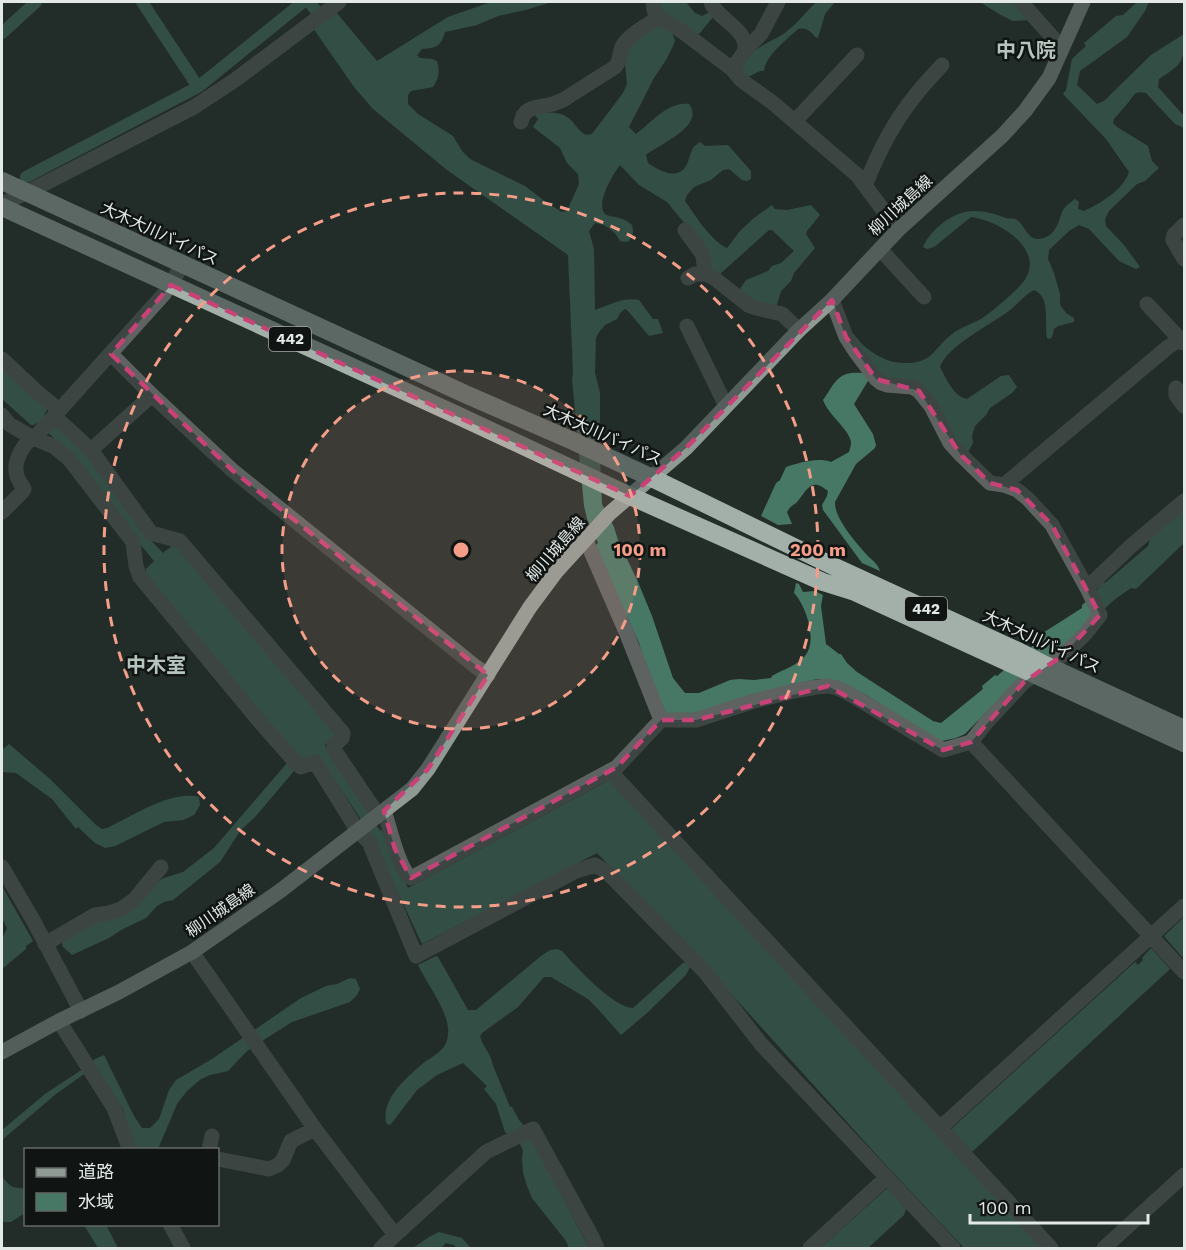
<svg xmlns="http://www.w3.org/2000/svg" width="1186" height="1250" font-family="'Work Sans','Noto Sans JP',sans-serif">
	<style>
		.water { fill: #477765 }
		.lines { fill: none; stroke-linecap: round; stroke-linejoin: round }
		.canal { stroke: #477765; stroke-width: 12 }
		.minor { stroke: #5e6361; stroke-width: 15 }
		.major { stroke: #8f9a95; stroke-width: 15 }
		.highway { stroke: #a3b0aa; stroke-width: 18 }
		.marked { fill: none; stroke: #c84277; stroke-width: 4.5; stroke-dasharray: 12 8; stroke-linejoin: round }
		.ring { fill: none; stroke: #f49e89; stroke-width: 3; stroke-dasharray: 10 8 }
		.labels { text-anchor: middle; stroke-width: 5; stroke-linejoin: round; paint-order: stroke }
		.shield { fill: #101513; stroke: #a3a9a7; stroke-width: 1.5 }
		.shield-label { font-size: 15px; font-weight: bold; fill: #e2e9e6 }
		.street-label { font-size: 16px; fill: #e2e9e6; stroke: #101513 }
		.quarter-label { font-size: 20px; font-weight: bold; fill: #b6c4be; stroke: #101513 }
		.centre { fill: #f49e89; stroke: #101513; stroke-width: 3 }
		.ring-label { font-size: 18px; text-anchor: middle; font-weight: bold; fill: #f49e89; stroke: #101513; stroke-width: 5; stroke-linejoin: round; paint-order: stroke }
	</style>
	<rect width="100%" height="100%" fill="#232e29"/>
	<!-- water -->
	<path class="water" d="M491 2H552L526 10 498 16 477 25 445 32C441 46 437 48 422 49L417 55 420 58 432 59 437 61C440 72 439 78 433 87L411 91 408 95V104L418 114 453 136 462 151 470 159 525 186 547 203 562 212 567 211 579 184 578 174 567 163 560 148 533 127 538 119 534 114C548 112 561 110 572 121 577 127 579 131 586 135L592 134 623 93 627 84 624 53 659 2H686L695 13 702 16 710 12 714 16 699 34 671 30 675 41 673 46 666 60 654 78 629 127 636 134C651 123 668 101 689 104 706 126 658 145 646 155L648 163C658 170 677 181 686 166 692 156 688 149 700 142L705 146 728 145 751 171V179L747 181 742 180 729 169 723 170 711 180 694 187 687 195 685 201C695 215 711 241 727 248L740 231 754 218 772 205 775 209 787 210 811 205 820 215 807 231 806 234 815 248 794 273 791 281 781 291 776 308 764 306 738 292 746 280 768 271 772 266 781 263 794 251 772 230H769L720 274 709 271 700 242 667 202 639 185 620 165C613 174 595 204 605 214 609 217 615 216 619 218 624 219 628 222 632 225 634 232 633 235 629 241L625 242 620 241C615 231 606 224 595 223L589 231 594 249 595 310C609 305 624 297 639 300L653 319H658L663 333 649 336 628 311 625 309 620 313 617 319 605 325 599 332 596 338 595 373 600 393V459L602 504 614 527 618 540 638 582 652 616 673 678 685 693H699L730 680 739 679 754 680 771 678 772 676C782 670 798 665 805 656 818 640 806 606 794 593L796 583 799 584 803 592 815 591 823 595 821 606 826 644 839 654H841L847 663 857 672 933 721 941 723 983 689 982 686 995 675 997 676 1036 643 1038 636 1082 608V605C1091 599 1096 590 1103 582L1105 583 1148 546 1153 530 1184 504V543L1136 589 1131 588 1114 600 1068 642 1001 697 965 734 956 738 942 741 932 738 882 705 866 695 830 679H817L804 682 761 693 694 714 666 713 652 689 639 643 595 546 598 543 587 519 584 506 572 379 573 373 568 255 447 170 373 109 354 87 313 28 335 11 377 61 448 17Z
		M816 2H835L825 14 818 38 815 37C811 31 806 27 798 29 787 39 765 56 764 71H760L748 77 742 72C740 51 772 43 786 32 797 24 806 12 816 2Z
		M980 2H1014L1031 20 1013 21 999 14Z
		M1137 2H1149L1145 11 1127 37 1080 71 1077 85 1097 104 1104 101 1151 55 1184 34C1184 63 1183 63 1159 79L1158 87 1184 116V128L1175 124 1146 93C1133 90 1134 96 1127 104 1123 109 1118 114 1114 119L1113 123 1117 127 1148 146 1152 161 1159 168 1145 181 1137 184 1109 211 1105 219 1106 226 1124 245 1140 267 1136 269 1119 261 1089 229 1079 225 1069 231 1049 250 1048 259 1054 273 1060 294V305L1066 313 1074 318V322L1058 326 1054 329 1052 337 1050 339 1047 338C1044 322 1051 297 1034 290 1024 295 1018 304 1009 311 991 324 946 347 940 367 946 378 953 396 967 399L1001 376 1009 375 1017 387 1012 393 990 408 986 415 975 426 972 436 973 443 967 454 956 441 932 397 887 380 876 374 868 381 854 404 873 434 876 445 875 448 856 464 835 502C834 518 857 544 868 556 873 561 878 564 880 571L862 563 823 510 822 505 827 496 828 491C810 476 807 491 797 502 793 506 791 505 787 512L792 524 778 525 761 516 776 483 780 480 786 467C799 463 818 457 831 462L849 452C850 449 851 445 851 442 849 429 828 415 823 400 836 382 837 371 862 373L868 364 846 328C854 332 856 338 862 344 873 354 888 363 903 363 933 364 933 349 952 334 961 327 972 324 981 319 990 313 998 306 1006 299 1026 282 1041 266 1019 241 1008 229 987 219 971 217L934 247 927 249 923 247C931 229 953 211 974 211 986 211 995 214 1006 218 1009 219 1012 218 1015 219 1025 224 1027 240 1039 239 1055 237 1058 224 1062 212 1065 206 1070 203 1075 199L1079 202 1078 209 1084 211C1100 204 1124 189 1129 172L1106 139 1063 94 1066 90 1072 59 1086 46 1084 43 1116 16 1123 15Z
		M2 369 48 409 44 415 85 451 144 533 163 553 172 546 177 547 334 732V736L325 745 368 813 379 829 382 831 408 888 609 780 1042 1248H964L884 1163 697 956 597 853 422 944 370 833 318 755 302 761 146 575V569L154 561 134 537 73 455 37 423 34 425H31L2 399Z
		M9 744 50 779 96 825 102 829 107 828C133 816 171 790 199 797L200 805 194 815 183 820 164 822 115 846 105 848 95 843 78 827 76 829 52 799 16 773 2 772V750Z
		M287 763 294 769V771L256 816 240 831 220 862 173 900 164 902 157 906 146 918 121 930 109 938 72 955 63 947 62 943 66 939 164 878 183 872 214 848Z
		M2 886 33 941 26 946V949L2 969V939L7 928 2 918Z
		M1184 917V955L1182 957 1164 936Z
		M1151 948 1170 969 972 1152 951 1129 1135 962 1138 965 1143 960 1142 958Z
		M557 949 562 951C575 966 614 1008 633 1008L683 963 687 962 690 967 686 975 647 1013 621 1035 597 1008 588 999 551 977H544L518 1007 482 1033 480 1036 482 1042 490 1056 494 1068 510 1107H512L519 1120 526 1128 589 1248H569L566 1241 532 1198 527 1186 523 1173 522 1158 523 1150 519 1142 505 1132 496 1104 484 1089 487 1086 463 1063 437 1075 417 1090 391 1124 389 1125 386 1123C382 1099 403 1081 420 1066 426 1060 436 1056 442 1049 447 1044 449 1035 448 1028 447 1010 426 982 418 965L436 956 438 957 468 1010H476L541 956 550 950Z
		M350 978 356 979 360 989 357 995 350 1002 292 1022 262 1041 247 1051 228 1071 210 1075 201 1079 187 1091 177 1104 158 1149H138L131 1137 123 1109 94 1067 56 1094 2 1140V1130L45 1094 83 1069 95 1059 104 1055 134 1116 142 1128H150L159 1119 169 1090 176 1080 212 1059 301 998 326 986 337 984Z
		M2 1176C9 1186 13 1189 25 1188V1213L11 1222H4L2 1220Z
		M886 1189 889 1190 906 1209 904 1215 868 1248H821Z
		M84 1225H106L118 1248H98Z
		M439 1232 462 1238 471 1248H457L454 1245 446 1243 441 1248H413L429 1237Z"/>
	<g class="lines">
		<!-- canal -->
		<path class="canal" d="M142 2 198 87
			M309 2 326 23
			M2 33 36 2
			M26 177 198 87 303 2"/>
		<!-- minor -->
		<path class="minor" d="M653 2 654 10 659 17 683 32 732 69 741 80 773 103 857 175 898 230
			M711 2C715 17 747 29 745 48 744 55 736 63 732 69
			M1021 2 1062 48
			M745 50 761 34 778 2
			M795 121 857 55
			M521 122 523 116 527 111 533 108 553 104 563 100 615 67C621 61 619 52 623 45 630 34 649 24 659 17
			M865 186C877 155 893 123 914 97 922 86 932 76 942 65
			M2 204 26 193 194 107 235 80 339 2
			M1184 225 1174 235 1173 240 1184 259
			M685 230 703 255 705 274
			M880 249 924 297
			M688 278 695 274H705L714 278 748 305 756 308 782 314 799 330
			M1147 304 1178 337 1179 342
			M687 326 726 406
			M111 354 152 395 232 470 476 667 488 675
			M2 359 36 391 59 410
			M1176 388V395L1184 406
			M2 415 9 424 31 437 53 446 69 459 133 542 136 566 140 577 260 722 297 764 301 767 315 762 358 831 369 842 416 956 576 871 595 865 607 872 705 972 761 1044 953 1248
			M54 416 91 450 151 533 180 541 343 733 342 738 334 745 335 751 378 815
			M91 450 152 395
			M1004 485 1168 347 1176 342H1182L1184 343
			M2 512 23 491 24 489C22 485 18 480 17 476 12 461 25 440 38 434L164 294 183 264
			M586 540 626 632 661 720H696L754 701 794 691 817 687 828 686 837 688 848 693 943 750 971 742 986 723 1024 682 1062 656 1085 634 1100 615 1087 588 1052 525 1028 499 1017 490 1004 485 990 483 960 454 950 443 931 406 919 391 912 387 887 385 881 383 876 379 855 351 846 337 832 300
			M1087 588 1131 546 1184 501
			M971 742 1184 972
			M610 771 1051 1248
			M384 811C390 827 398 869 411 878L617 767 661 720
			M2 867 33 920 81 1011
			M45 944 95 915 109 913 121 909 135 899 161 867
			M192 952 315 1129 395 1235
			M59 1021 114 1108 130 1150
			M940 1128 1184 906
			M209 1150 212 1136
			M218 1159 269 1169 278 1165 283 1160 291 1141 315 1129
			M170 1224 183 1248
			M381 1248 486 1152 533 1129 591 1235 597 1248
			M810 1248 886 1178
			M1104 1248 1184 1175"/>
		<!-- major -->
		<path class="major" d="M2 1052 59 1021 119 992 192 952 280 891 412 789 428 769 530 607 556 572 610 513 686 448 799 330 832 300 898 230 1002 136 1025 111 1049 78 1083 2"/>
		<!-- highway -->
		<path class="highway" d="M2 181 465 394 573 441 652 478 833 566 1020 652 1043 664 1184 729
			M2 207 459 416 630 496 823 582 855 592 1184 743"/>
	</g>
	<!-- marked area -->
	<path d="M0 0H1186V1250H0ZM171 285 630 496 686 448 832 300 846 337 876 379 919 391 960 454 990 483 1017 490 1052 525 1100 615 1062 656 1024 682 971 742 943 750 828 686 696 720H661L617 767 411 878 395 849 384 811 428 769 488 675 232 470 111 354Z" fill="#232e29" fill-opacity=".55" fill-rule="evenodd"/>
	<path class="marked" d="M171 285 630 496 686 448 832 300 846 337 876 379 919 391 960 454 990 483 1017 490 1052 525 1100 615 1062 656 1024 682 971 742 943 750 828 686 696 720H661L617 767 411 878 395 849 384 811 428 769 488 675 232 470 111 354Z"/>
	<!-- distance rings -->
	<circle cx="461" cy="550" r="179" fill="#f49e89" fill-opacity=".12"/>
	<g class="ring">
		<circle cx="461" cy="550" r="179"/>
		<circle cx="461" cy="550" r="357"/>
	</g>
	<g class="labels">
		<!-- shield labels -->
		<g class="shield">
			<rect x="269" y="327" width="42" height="24" rx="4.5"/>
			<rect x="905" y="597" width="42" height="24" rx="4.5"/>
		</g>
		<g class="shield-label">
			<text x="290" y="344">442</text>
			<text x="926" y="614">442</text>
		</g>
		<!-- street labels -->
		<g class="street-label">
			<text transform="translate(900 205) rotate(-43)" y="6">柳川城島線</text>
			<text transform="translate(160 233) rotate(25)" y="6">大木大川バイパス</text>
			<text transform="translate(603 434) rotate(24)" y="6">大木大川バイパス</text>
			<text transform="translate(555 549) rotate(-49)" y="6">柳川城島線</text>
			<text transform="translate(1042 641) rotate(25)" y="6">大木大川バイパス</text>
			<text transform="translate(220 910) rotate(-35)" y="6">柳川城島線</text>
		</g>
		<!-- quarter labels -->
		<g class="quarter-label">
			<text x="1026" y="57">中八院</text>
			<text x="156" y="672">中木室</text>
		</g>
	</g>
	<circle cx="461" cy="550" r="9" class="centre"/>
	<g class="ring-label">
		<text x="640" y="556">100 m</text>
		<text x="818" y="556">200 m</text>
	</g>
	<!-- border -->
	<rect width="1186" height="1250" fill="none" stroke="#e2e9e6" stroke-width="6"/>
	<!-- legend -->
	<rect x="24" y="1148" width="195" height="78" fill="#101513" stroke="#646a67" stroke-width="1.5"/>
	<rect x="36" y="1168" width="30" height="9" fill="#8f9a95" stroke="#646a67" stroke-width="1.5"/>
	<text x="78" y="1178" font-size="18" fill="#e2e9e6">道路</text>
	<rect x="36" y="1193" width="30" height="18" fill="#477765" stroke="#646a67" stroke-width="1.5"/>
	<text x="78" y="1208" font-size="18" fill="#e2e9e6">水域</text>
	<!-- scale -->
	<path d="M970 1214v9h178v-9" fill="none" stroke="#e2e9e6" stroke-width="3"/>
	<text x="979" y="1214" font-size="18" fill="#e2e9e6" stroke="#101513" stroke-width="4.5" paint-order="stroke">100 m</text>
</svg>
